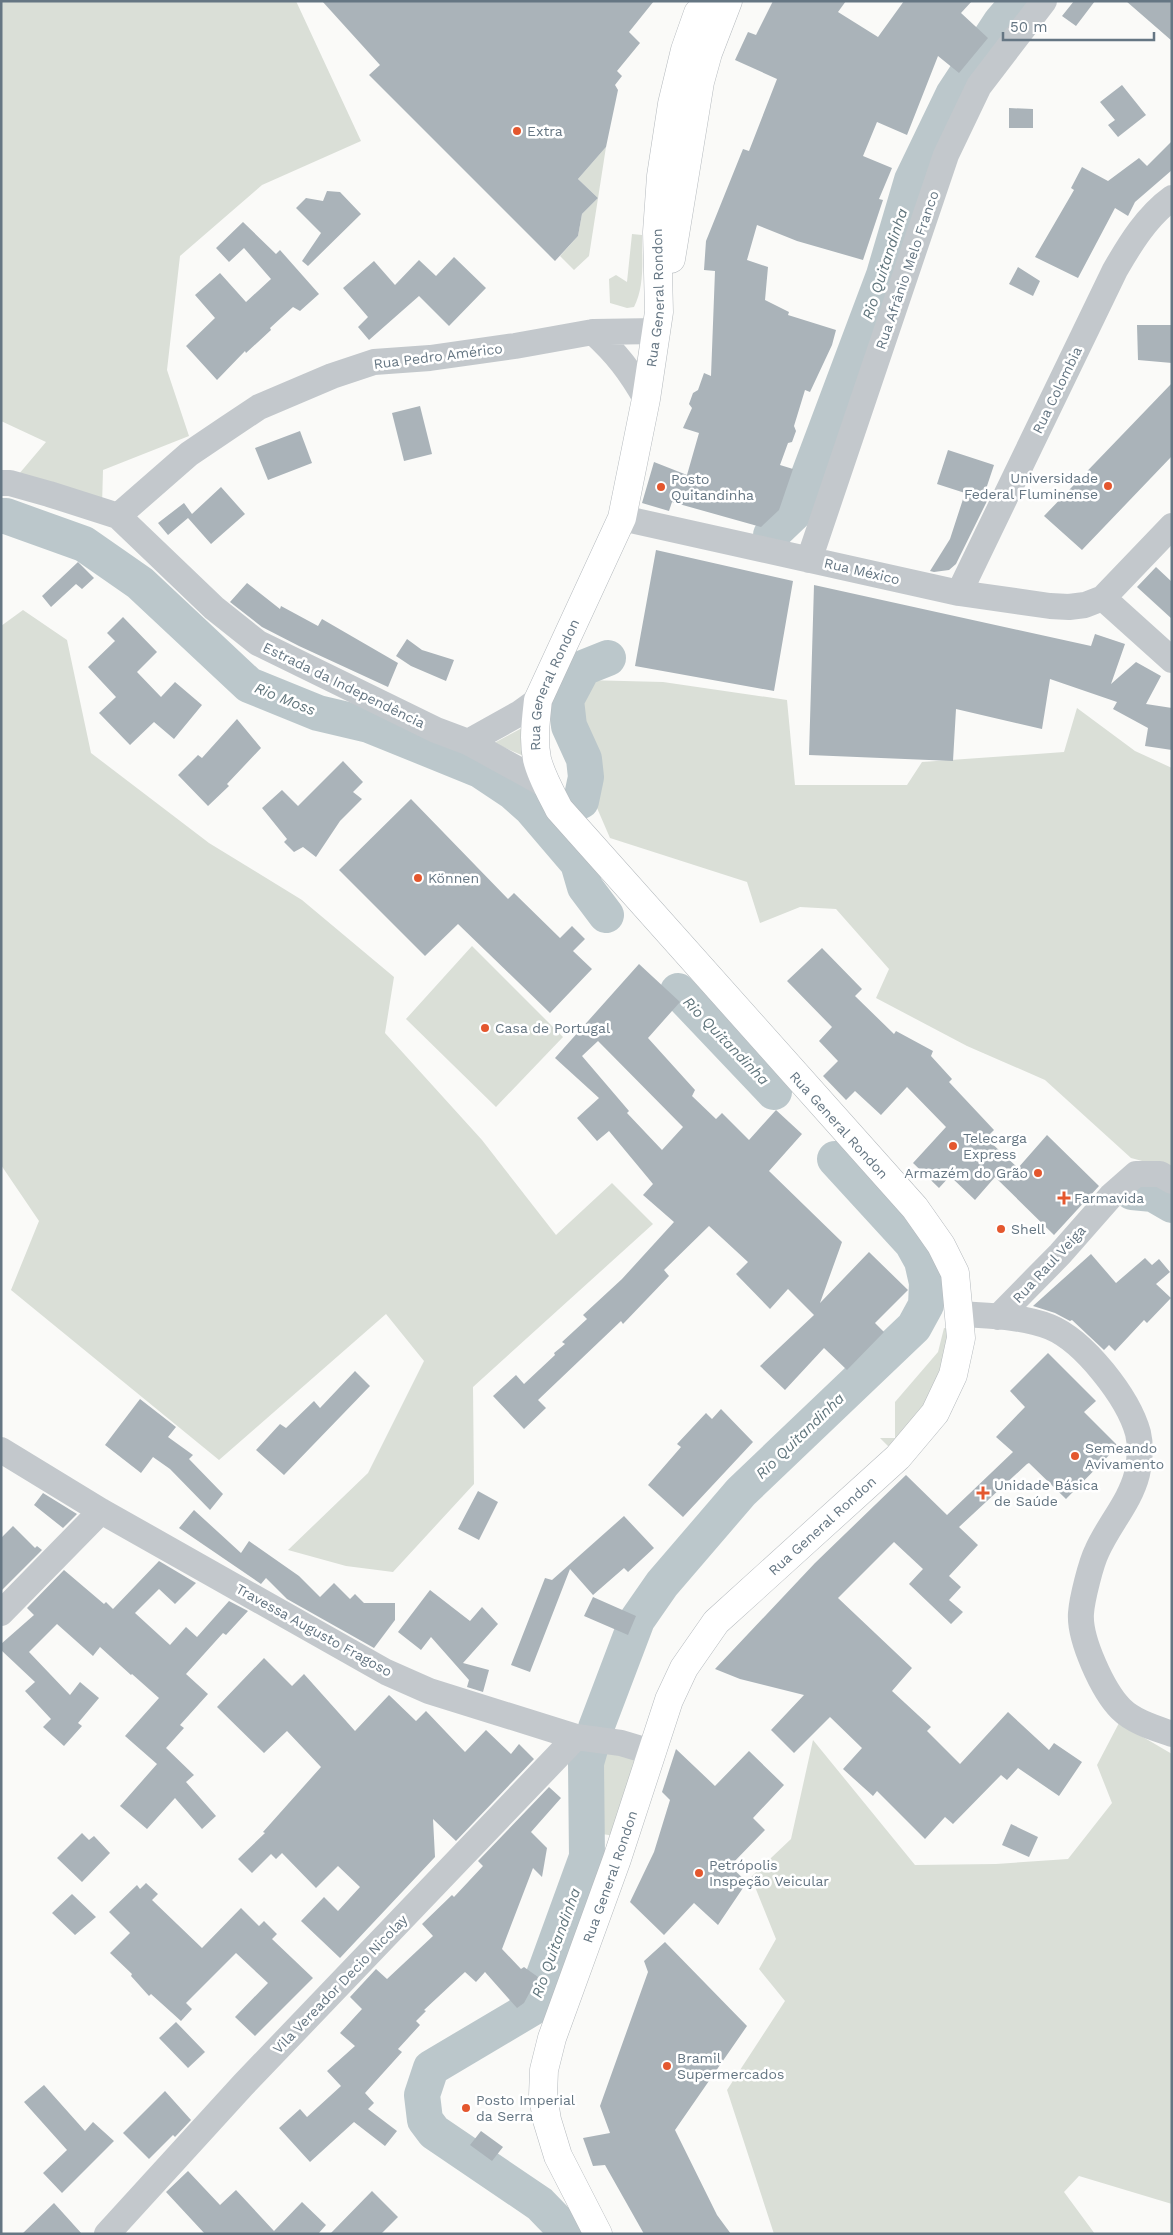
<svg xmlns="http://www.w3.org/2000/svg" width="1173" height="2235" font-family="'Work Sans',sans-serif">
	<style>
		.green { fill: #dadfd7 }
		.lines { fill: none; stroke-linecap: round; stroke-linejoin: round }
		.river { stroke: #bbc7cb; stroke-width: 36 }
		.building { fill: #aab3b9; fill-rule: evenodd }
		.major-casing { stroke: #b5babe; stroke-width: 29 }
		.minor { stroke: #c3c8cc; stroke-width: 26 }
		.major { stroke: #fff; stroke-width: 28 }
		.poi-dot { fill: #e4572e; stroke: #fff; stroke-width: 2 }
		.labels { text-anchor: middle; stroke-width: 5; stroke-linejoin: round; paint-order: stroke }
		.poi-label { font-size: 14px; fill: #657683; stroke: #fff; text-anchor: start }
		.street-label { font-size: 14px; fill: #657683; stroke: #fff }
		.water-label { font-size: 15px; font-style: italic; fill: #60757c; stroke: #fff }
	</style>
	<rect width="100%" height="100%" fill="#fafaf8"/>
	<!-- green -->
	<path class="green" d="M1 1H296L361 141 262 185 180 256 167 370 189 436 103 470 102 506 13 481 46 442 1 421Z
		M606 147 589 256 574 270 560 256 578 236 582 214 598 198 578 179Z
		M632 234 642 235C642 258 645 286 634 307L627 308 610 303 609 279 616 275 627 282Z
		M23 610 67 640 91 753 209 843 302 900 394 977 385 1033 482 1140 556 1235 612 1183 653 1224 473 1387 474 1484 393 1572 346 1566 288 1550 368 1473 424 1361 386 1314 219 1460 11 1290 39 1221 1 1165V626Z
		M585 680 663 682 787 700 795 785H907L922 762 1064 752 1077 708 1135 751 1172 768V1169L1131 1158 1045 1080 967 1046 876 998 889 969 836 909 800 907 760 923 747 882 610 838 578 764Z
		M522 728 526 757 494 743Z
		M472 946 563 1037 496 1107 406 1019Z
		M944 1328 950 1329 947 1357 927 1409 889 1447 880 1438H895V1402L938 1352Z
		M1119 1723 1172 1754V2204L1079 2176 1064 2192 1095 2234H774L727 2090 785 2001 759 1969 776 1939 751 1877 791 1839 813 1740 915 1865 996 1864 1068 1859 1112 1803 1097 1765Z
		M604 1751 640 1757 615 1836 602 1834 598 1772Z"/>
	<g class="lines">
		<!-- river -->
		<path class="river" d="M1 516H6L84 544 140 583 249 685 318 713 369 725 480 770 513 792 531 808 578 863 585 887 606 915
			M771 535 795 512 884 275 912 180 953 95 1001 22 1019 1
			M581 801 586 777 584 759 569 726 566 700 583 668 608 658
			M678 991 774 1092
			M1132 1192 1153 1194 1172 1205
			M569 2234 540 2204 434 2132 425 2120 422 2095 431 2068 532 2008 587 1857 586 1763 596 1728 637 1620 662 1584 741 1492 914 1327 926 1305 927 1283 922 1261 912 1243 835 1159"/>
	</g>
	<!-- building -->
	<path class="building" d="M322 1H654L629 32 640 43 617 71 622 76 615 85 618 90 606 147 578 179 598 198 582 214 578 236 555 261 369 75 380 65Z
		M773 1H846L838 12 878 37 904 1H972L961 13 988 38 959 73 938 56 907 135 877 122 863 156 892 168 879 199 883 200 863 260 797 241 757 225 747 260 768 267 765 300 789 312 788 315 836 330 832 345 810 392 805 390 794 426 796 431 792 442 788 443 780 465 793 469 779 510 761 527 672 502 669 511 642 503 654 462 687 475 699 433 683 428 692 408 689 404 693 393 698 390 704 373 711 376 715 271 704 270 706 241 743 149 749 151 777 79 735 60 748 32 756 35Z
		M1074 1H1095L1076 26 1062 16Z
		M1126 1H1172V41Z
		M1122 85 1146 115 1118 137 1108 125 1115 120 1100 102Z
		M1009 108 1033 109V128H1009Z
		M1172 141V170L1135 202 1128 216 1115 208 1078 278 1035 257 1074 190 1071 188 1082 167 1108 181 1139 158 1147 166Z
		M327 191 340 192 361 214 308 266 302 261 321 233 296 208 306 198 323 201Z
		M243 222 276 254 280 250 319 294 300 311 293 307 270 328 271 330 246 353 245 351 217 380 186 346 215 318 195 295 220 273 246 302 271 279 244 248 229 262 216 248Z
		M454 257 486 288 449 326 419 296 369 340 358 327 368 317 343 288 374 261 395 285 419 260 436 276Z
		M1018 267 1040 281 1033 296 1009 284Z
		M1137 325H1172V363L1138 360Z
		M1172 383V456L1082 550 1044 516Z
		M420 406 432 454 404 461 392 413Z
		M300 431 312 463 268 480 255 448Z
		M948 450 994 465 983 498 988 499 956 564 949 570 934 572 930 571 950 539 965 493 937 484Z
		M221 487 245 514 211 544 188 518 168 535 158 523 184 503 192 514Z
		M656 550 793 581 774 691 635 666Z
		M78 562 94 578 82 589 76 584 51 607 42 596Z
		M1156 567 1172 582V619L1137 587Z
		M247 583 280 609 281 606 318 626 322 619 398 663 388 687 299 646 262 627 230 602Z
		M814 585 1091 646 1095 634 1125 644 1111 684 1136 662 1161 676 1146 704 1172 708V750L1145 746 1148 728 1113 709 1117 702 1050 679 1042 729 956 709 953 761 809 755Z
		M123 617 157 652 137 672 161 697 175 682 202 705 174 739 154 722 130 745 99 713 116 697 88 667 115 641 107 633Z
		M407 639 422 650 454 660 446 681 411 666 396 656Z
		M237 719 261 748 227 784 229 786 208 806 178 775 198 755 202 758Z
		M343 761 363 782 353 792 362 799 340 821 316 857 303 847 294 852 284 842 287 839 262 808 282 790 298 806Z
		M411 799 508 899 514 893 560 938 572 926 585 939 573 951 592 969 550 1013 458 924 425 956 339 870Z
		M822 948 862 989 855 996 894 1034 896 1031 933 1051 931 1056 952 1079 949 1082 994 1130 986 1138 1018 1168 1047 1135 1099 1186 1054 1235 995 1177 975 1200 950 1176 939 1188 913 1163 946 1127 907 1087 881 1115 855 1091 846 1100 823 1076 838 1061 819 1041 832 1027 787 981Z
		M639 964 680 1002 648 1038 695 1090 692 1096 716 1119 722 1113 749 1140 776 1110 802 1134 769 1171 842 1242 820 1303 869 1252 908 1290 875 1323 884 1332 847 1370 824 1348 785 1390 760 1366 814 1315 788 1289 770 1309 736 1274 748 1262 709 1226 664 1270 669 1276 623 1324 621 1321 538 1400 546 1408 524 1429 493 1396 516 1375 524 1384 555 1355 554 1353 565 1344 562 1342 587 1319 583 1315 622 1279 674 1222 643 1195 653 1184 609 1131 597 1141 577 1118 599 1098 555 1058ZM598 1041 683 1127 662 1150 627 1113 629 1111 582 1056Z
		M1091 1254 1116 1283 1145 1258 1152 1265 1159 1259 1170 1272 1156 1284 1171 1298 1147 1323 1144 1320 1115 1351 1109 1345 1104 1350 1072 1320 1070 1321 1055 1313 1033 1306Z
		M1048 1353 1096 1401 1084 1412 1118 1446 1066 1499 1029 1463 1027 1464 959 1527 978 1545 949 1576 961 1587 949 1600 963 1612 951 1624 909 1584 923 1569 894 1542 838 1598 912 1668 892 1691 931 1727 927 1731 960 1764 1008 1712 1049 1750 1054 1743 1082 1762 1059 1796 1018 1768 1007 1780 1001 1775 953 1824 945 1817 925 1839 877 1791 873 1796 843 1769 862 1748 830 1717 794 1753 771 1730 804 1695 740 1679 715 1669 815 1563 906 1475 947 1515 1013 1452 996 1437 1025 1407 1010 1391Z
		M355 1371 370 1386 284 1475 256 1450 280 1424 286 1428 314 1401 320 1408Z
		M140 1399 176 1427 168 1437 193 1455 189 1459 223 1494 210 1510 170 1469 153 1457 141 1473 105 1445Z
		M721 1409 753 1442 683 1517 648 1485 681 1447 677 1444 706 1413 712 1419Z
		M478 1491 498 1502 479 1540 458 1529Z
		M43 1493 77 1514 63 1528 34 1505Z
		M194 1510 241 1553 249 1541 299 1576 320 1597 334 1583 350 1599 355 1594 364 1603H395V1620L374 1648 287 1599 266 1578 261 1584 179 1528Z
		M624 1516 654 1548 628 1572 624 1568 593 1595 570 1569 530 1672 511 1665 545 1578 552 1580Z
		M13 1526 35 1548 37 1546 42 1550 1 1591V1538Z
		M159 1561 196 1583 175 1604 159 1589 135 1613 170 1645 186 1627 197 1637 229 1601 248 1611 226 1635 223 1633 186 1674 208 1694 180 1725 184 1728 166 1748 194 1775 186 1782 216 1816 202 1829 175 1798 147 1829 120 1806 157 1764 125 1736 159 1698 132 1674 131 1675 100 1647 93 1656 57 1624 29 1652 70 1695 80 1682 99 1698 78 1723 82 1726 64 1746 43 1727 51 1719 25 1691 35 1682 1 1650V1644L34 1615 27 1608 64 1570 104 1604 106 1602 113 1609Z
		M430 1590 470 1621 482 1607 498 1624 463 1663 489 1670 483 1692 467 1687 469 1680 431 1637 421 1650 398 1632Z
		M593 1597 636 1616 628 1635 584 1616Z
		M264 1658 292 1686 304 1674 355 1731 389 1695 416 1721 426 1711 465 1752 486 1730 511 1754 519 1744 534 1759 456 1841 433 1819 435 1857 340 1958 301 1921 324 1897 338 1911 360 1887 338 1866 316 1888 282 1853 276 1859 271 1854 252 1873 238 1859 265 1833 263 1832 321 1767 287 1731 264 1753 217 1707Z
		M676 1749 715 1786 749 1751 784 1785 753 1818 765 1830 730 1866 747 1882 718 1925 694 1903 664 1935 630 1902 654 1852 670 1800 662 1792Z
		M549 1787 561 1798 531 1832 547 1848 542 1877 533 1868 502 1949 521 1969 524 1967 538 1977 524 2003 517 2008 485 1972 476 1982 465 1972 424 2010 426 2011 416 2021 420 2025 398 2049 402 2052 365 2093 374 2103 368 2109 397 2131 385 2146 354 2122 310 2162 279 2128 300 2109 307 2117 341 2086 327 2071 355 2046 340 2033 362 2009 350 1997 376 1969 387 1979 433 1936 422 1924 452 1895 454 1897 483 1866 478 1861Z
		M1011 1824 1038 1837 1029 1857 1002 1845Z
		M82 1833 89 1840 94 1836 110 1853 82 1882 57 1858Z
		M146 1883 158 1894 152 1900 202 1948 241 1908 259 1926 264 1921 277 1934 272 1939 313 1978 255 2036 235 2017 268 1983 236 1953 186 2003 192 2009 181 2021 151 1994 149 1996 131 1976 132 1974 110 1953 130 1933 109 1912 137 1885 140 1889Z
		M72 1894 96 1917 75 1935 52 1913Z
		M665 1942 747 2026 675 2130 717 2215 731 2234H644L605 2165 593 2166 583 2138 610 2133 600 2106 648 1972 644 1961Z
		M176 2022 205 2052 188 2068 159 2038Z
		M44 2085 85 2131 93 2122 114 2141 62 2193 43 2173 67 2150 24 2102Z
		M165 2091 191 2120 175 2137 173 2135 149 2159 123 2133Z
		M481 2131 503 2147 492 2161 470 2145Z
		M188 2171 220 2205 236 2190 274 2231 302 2202 326 2225 318 2234H205L166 2192Z
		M372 2191 398 2217 381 2234H330Z
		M54 2203 82 2234H22Z"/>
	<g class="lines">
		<defs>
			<g id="major">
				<path d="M671 259 700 82 708 53 728 1"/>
				<path id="s1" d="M598 2234 558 2156 547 2120 543 2096 544 2070 552 2038 617 1859 669 1700 684 1668 716 1622 898 1457 935 1413 953 1375 961 1338 955 1273 941 1245 915 1208 559 809C551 793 541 776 537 759 533 740 536 719 538 700L622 518 646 399 659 312 657 232 661 176 672 104 685 50 698 13 709 1"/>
			</g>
		</defs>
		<!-- major casing -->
		<use href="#major" class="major-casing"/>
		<!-- minor -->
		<path class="minor" d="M593 332C617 354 630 371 646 399
			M1 483H10L49 494 118 516 214 608 258 643 436 730 468 742 548 786
			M118 516 189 454 226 429 259 407 332 376 374 362 430 358 515 346 593 332 657 331
			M622 518 959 593 1050 606 1069 607 1085 605 1103 598 1172 526
			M809 560 946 155 979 86 1044 1
			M959 593 1115 270C1130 244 1147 216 1172 198
			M1103 598 1172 660
			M468 742 520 713 538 700
			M961 1314C990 1316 1022 1316 1050 1327 1084 1341 1128 1397 1138 1433 1141 1446 1140 1460 1137 1474 1130 1502 1109 1524 1097 1551 1091 1563 1082 1599 1081 1613 1079 1639 1103 1691 1121 1709 1134 1722 1155 1728 1172 1734
			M998 1317 1060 1254 1111 1196 1136 1174H1160L1172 1181
			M1 1450 101 1511 386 1672 429 1691 576 1737 621 1743 651 1752
			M1 1613 101 1511
			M107 2234 243 2085 576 1737"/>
		<!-- major -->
		<use href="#major" class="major"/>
	</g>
	<!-- markers -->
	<g class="poi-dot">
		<circle cx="517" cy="131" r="5"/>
		<circle cx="1108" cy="486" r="5"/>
		<circle cx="661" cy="487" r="5"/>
		<circle cx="418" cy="878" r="5"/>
		<circle cx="485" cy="1028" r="5"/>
		<circle cx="953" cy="1146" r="5"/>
		<circle cx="1038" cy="1173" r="5"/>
		<path d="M1061.5 1190.5h5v5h5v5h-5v5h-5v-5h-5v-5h5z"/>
		<circle cx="1001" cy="1229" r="5"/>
		<circle cx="1075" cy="1456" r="5"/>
		<path d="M980.5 1485.5h5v5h5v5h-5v5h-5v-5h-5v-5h5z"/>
		<circle cx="699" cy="1873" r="5"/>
		<circle cx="667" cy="2066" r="5"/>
		<circle cx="466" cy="2108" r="5"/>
	</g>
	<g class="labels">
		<!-- poi labels -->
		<g class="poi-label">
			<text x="527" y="136">Extra</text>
			<text x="1098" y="483" text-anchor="end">Universidade<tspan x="1098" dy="16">Federal Fluminense</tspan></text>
			<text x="671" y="484">Posto<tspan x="671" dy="16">Quitandinha</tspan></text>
			<text x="428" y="883">Können</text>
			<text x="495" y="1033">Casa de Portugal</text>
			<text x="963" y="1143">Telecarga<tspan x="963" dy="16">Express</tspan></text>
			<text x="1028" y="1178" text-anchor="end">Armazém do Grão</text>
			<text x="1074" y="1203">Farmavida</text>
			<text x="1011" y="1234">Shell</text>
			<text x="1085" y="1453">Semeando<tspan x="1085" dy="16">Avivamento</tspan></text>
			<text x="994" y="1490">Unidade Básica<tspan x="994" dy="16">de Saúde</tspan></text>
			<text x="709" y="1870">Petrópolis<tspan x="709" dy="16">Inspeção Veicular</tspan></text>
			<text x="677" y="2063">Bramil<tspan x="677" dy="16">Supermercados</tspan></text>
			<text x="476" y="2105">Posto Imperial<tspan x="476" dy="16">da Serra</tspan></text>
		</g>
		<!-- street labels -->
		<g class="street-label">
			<text transform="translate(907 270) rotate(-71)" y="5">Rua Afrânio Melo Franco</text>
			<text dy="5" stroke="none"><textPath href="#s1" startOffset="2255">Rua General Rondon</textPath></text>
			<text transform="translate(438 356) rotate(-7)" y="5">Rua Pedro Américo</text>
			<text transform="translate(1057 390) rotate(-64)" y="5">Rua Colombia</text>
			<text transform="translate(862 571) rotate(13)" y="5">Rua México</text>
			<text transform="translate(344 685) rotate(26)" y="5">Estrada da Independência</text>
			<text dy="5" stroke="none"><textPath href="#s1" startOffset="1850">Rua General Rondon</textPath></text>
			<text transform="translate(839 1125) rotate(48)" y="5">Rua General Rondon</text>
			<text transform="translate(1049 1264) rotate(-47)" y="5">Rua Raul Veiga</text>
			<text dy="5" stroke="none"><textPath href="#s1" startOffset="801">Rua General Rondon</textPath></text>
			<text transform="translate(314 1630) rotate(29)" y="5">Travessa Augusto Fragoso</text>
			<text dy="5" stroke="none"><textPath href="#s1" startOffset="380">Rua General Rondon</textPath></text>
			<text transform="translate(340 1984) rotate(-46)" y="5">Vila Vereador Decio Nicolay</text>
		</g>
		<!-- water labels -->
		<g class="water-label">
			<text transform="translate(885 264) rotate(-72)" y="5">Rio Quitandinha</text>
			<text transform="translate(285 699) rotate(22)" y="5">Rio Moss</text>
			<text transform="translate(726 1041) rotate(46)" y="5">Rio Quitandinha</text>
			<text transform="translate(800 1436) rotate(-44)" y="5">Rio Quitandinha</text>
			<text transform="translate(556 1943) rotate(-70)" y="5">Rio Quitandinha</text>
		</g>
	</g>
	<!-- border -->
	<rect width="1173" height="2235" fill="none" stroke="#657683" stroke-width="5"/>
	<!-- scale -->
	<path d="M1003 32v8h151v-8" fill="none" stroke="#657683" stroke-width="2.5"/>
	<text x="1010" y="32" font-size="15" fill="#657683" stroke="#ffffff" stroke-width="4" paint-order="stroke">50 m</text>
</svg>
